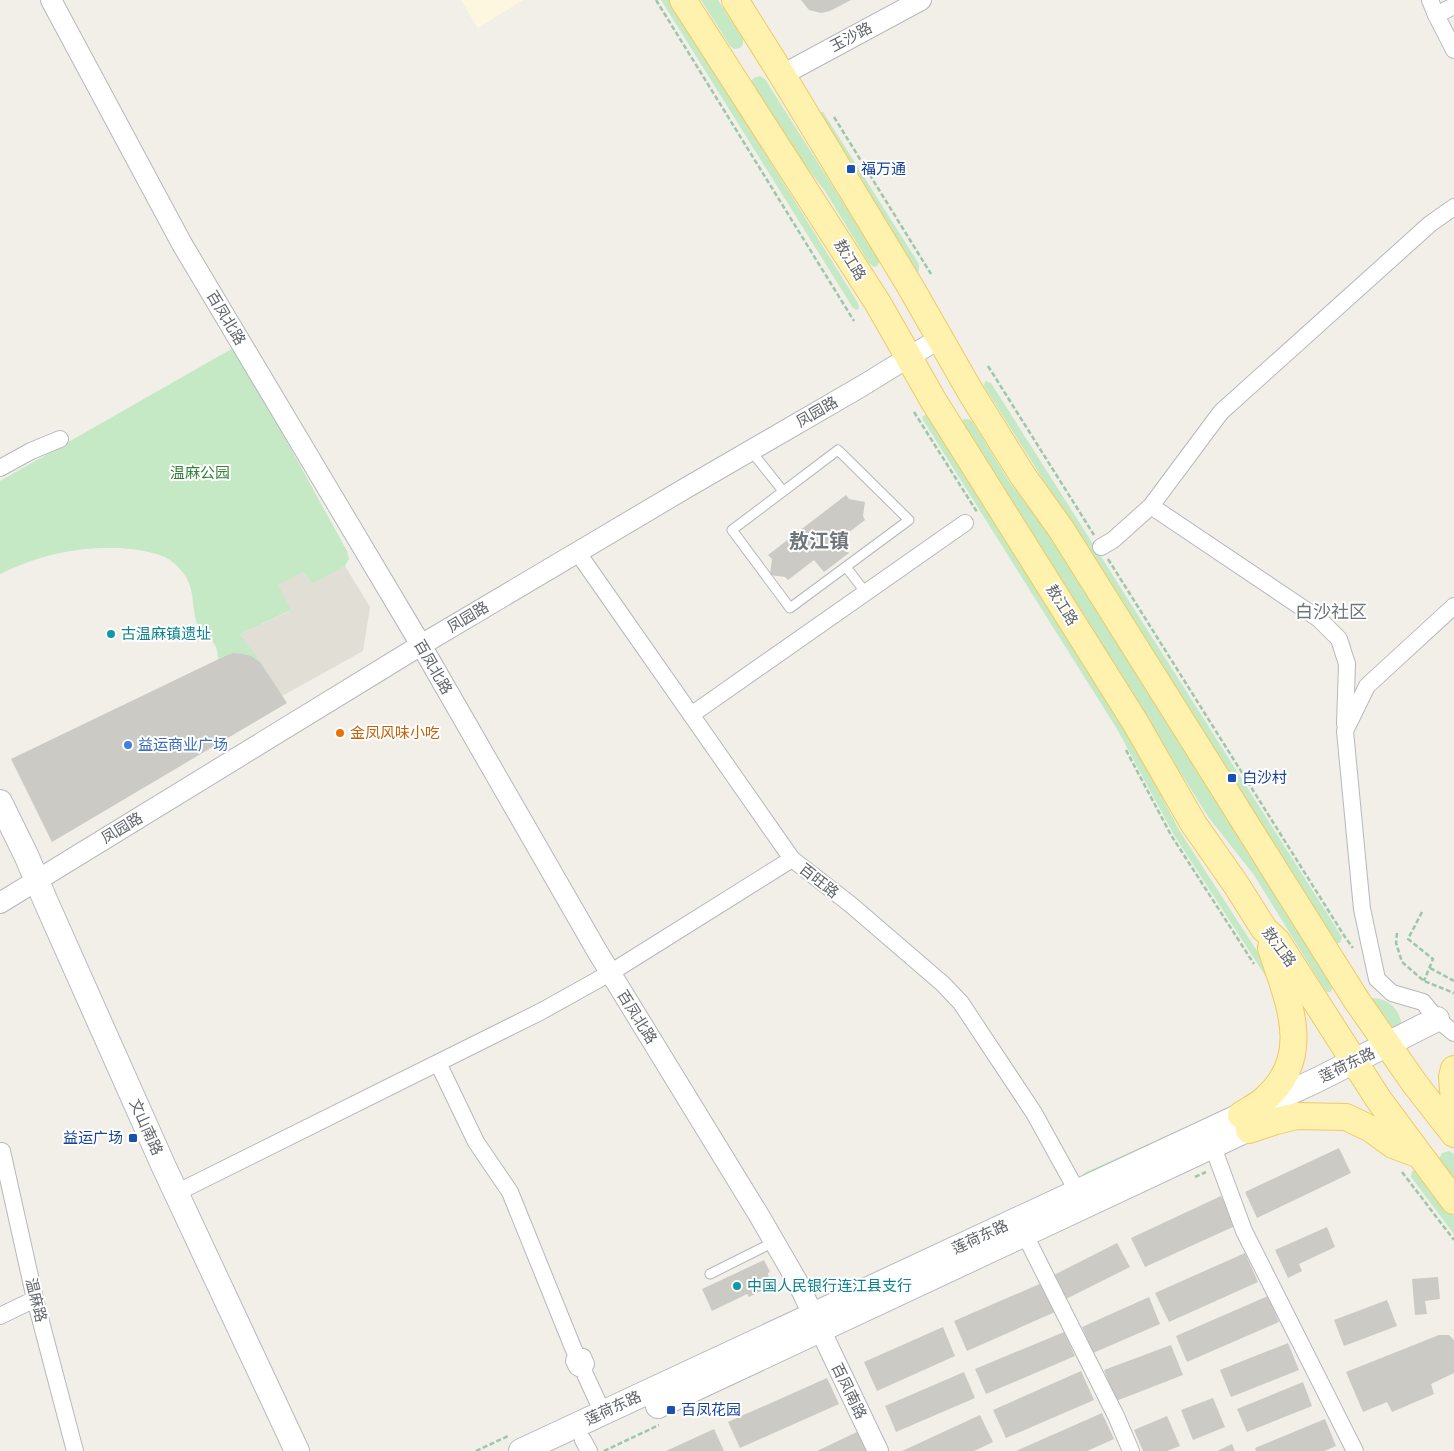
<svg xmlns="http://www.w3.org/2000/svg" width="1454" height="1451" font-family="Helvetica,'Noto Sans SC',sans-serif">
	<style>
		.commercial { fill: #fef7e0 }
		.education { fill: #e1ded6 }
		.green { fill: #c5e8c5 }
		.building { fill: #cccac5 }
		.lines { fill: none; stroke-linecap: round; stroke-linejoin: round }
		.service-casing { stroke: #b5b8bc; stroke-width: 11 }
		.minor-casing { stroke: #b5b8bc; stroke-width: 18 }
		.tertiary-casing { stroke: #b5b8bc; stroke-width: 22 }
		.secondary-casing { stroke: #b6babf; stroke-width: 26 }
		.primary-casing { stroke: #f2c960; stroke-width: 28 }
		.path { stroke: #9cc7a9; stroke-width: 2.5; stroke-dasharray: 5 2.5; stroke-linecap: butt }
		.service { stroke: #fff; stroke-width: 9 }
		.minor { stroke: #fff; stroke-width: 16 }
		.tertiary { stroke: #fff; stroke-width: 20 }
		.secondary { stroke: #fff; stroke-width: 24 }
		.primary { stroke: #fff2af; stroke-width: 26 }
		.transit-dot { fill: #1a4fb4; stroke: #fff; stroke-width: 2 }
		.culture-dot { fill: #0f9aa8; stroke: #fff; stroke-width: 2 }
		.food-dot { fill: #e8710a; stroke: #fff; stroke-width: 2 }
		.shop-dot { fill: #3f7fe0; stroke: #fff; stroke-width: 2 }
		.labels { text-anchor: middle; stroke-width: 4; stroke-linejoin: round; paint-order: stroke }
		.street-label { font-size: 15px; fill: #5f6368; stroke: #fff }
		.transit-label { font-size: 15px; fill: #164399; stroke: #fff; text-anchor: start }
		.park-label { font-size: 15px; fill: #348238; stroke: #fff }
		.culture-label { font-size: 15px; fill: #0d838f; stroke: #fff; text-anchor: start }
		.food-label { font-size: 15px; fill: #c56008; stroke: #fff; text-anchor: start }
		.shop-label { font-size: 15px; fill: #366cbe; stroke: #fff; text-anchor: start }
		.quarter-label { font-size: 18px; fill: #70757a; stroke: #fff }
		.district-label { font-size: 20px; font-weight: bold; fill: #70757a; stroke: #fff }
	</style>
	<rect width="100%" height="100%" fill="#f1efe8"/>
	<!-- commercial -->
	<path class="commercial" d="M461 0H523L478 28Z"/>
	<!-- education -->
	<path class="education" d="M345 566 370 607 363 651 282 696 240 634 290 611 277 585 303 572 313 582Z"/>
	<!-- green -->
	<path class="green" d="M661 0H670L858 303 859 308 857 310 853 308Z
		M701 0H718L743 39V44L740 48 734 49 730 46Z
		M760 76 765 79 878 258 879 263 877 266 874 267 869 263 825 191 780 132 752 86 751 81 754 78Z
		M819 112H823L919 264V271L916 272Z
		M235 347 347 551 349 559 345 566 313 583 303 572 278 585 291 610 240 634 260 662C246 653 233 651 218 659 218 636 202 638 196 621 192 607 194 589 186 577 182 571 176 564 170 560 147 545 92 546 65 552 42 556 21 564 0 574V481Z
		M985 381 991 383 1342 937 1340 943H1336L984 386Z
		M925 415 929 417 1127 729 1179 830 1277 982 1272 986 1174 835 1117 729 923 420 922 417Z
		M963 419H968L972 421 1010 483 1051 536 1333 988 1330 992H1327L1325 990 1254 875 1209 818 964 428 962 423Z
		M1371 998C1389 998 1401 1010 1402 1028 1384 1032 1378 1011 1371 998Z
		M1188 1126H1193L1081 1178 1084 1173Z
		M1449 1151 1454 1154V1181L1439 1159 1442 1153Z
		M1419 1170 1454 1217V1234L1411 1177 1412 1171Z"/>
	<!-- building -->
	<path class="building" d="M801 0H851L830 11 821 13 809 10Z
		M846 495 849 499 865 502 863 516 865 520 839 540 849 553 824 572 814 560 788 580 785 577 770 575 772 559 768 555Z
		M233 653 243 654 251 656 260 662 287 703 52 842 11 759 225 656Z
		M1339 1148 1351 1173 1257 1218 1245 1192Z
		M1221 1196 1235 1226 1145 1267 1131 1238Z
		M1327 1227 1335 1247 1299 1264 1302 1271 1288 1278 1275 1250Z
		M1117 1243 1130 1267 1066 1299 1054 1275Z
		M1245 1253 1258 1282 1169 1322 1155 1293Z
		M764 1260 770 1272 768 1273 769 1281 767 1284 761 1287 763 1290 749 1297 747 1294 712 1311 702 1289Z
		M1438 1277 1440 1299 1425 1301 1427 1314 1415 1315 1412 1279Z
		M1042 1283 1055 1312 967 1351 954 1321Z
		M1268 1296 1279 1322 1187 1362 1176 1336Z
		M1149 1297 1160 1324 1093 1353 1082 1327Z
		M1387 1300 1397 1326 1344 1346 1334 1320Z
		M943 1327 955 1356 877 1391 864 1362Z
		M1064 1332 1075 1356 986 1394 975 1369Z
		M1439 1335H1449L1454 1340V1373L1431 1384 1434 1394 1392 1412 1387 1402 1363 1412 1346 1372Z
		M1288 1343 1299 1370 1231 1397 1220 1370Z
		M1171 1345 1183 1375 1116 1401 1104 1370Z
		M1081 1371 1094 1400 1006 1438 993 1410Z
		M964 1372 975 1398 896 1432 885 1406Z
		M827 1378 839 1404 740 1448 728 1422Z
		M1303 1382 1312 1406 1247 1432 1237 1409Z
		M1213 1398 1225 1427 1193 1440 1181 1410Z
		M1102 1413 1114 1439 1087 1451H1016Z
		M980 1415 993 1442 974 1451H902Z
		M1167 1416 1180 1446 1167 1451H1143L1134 1430Z
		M1325 1419 1336 1446 1324 1451H1256L1255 1448Z
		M714 1429 724 1451H666Z
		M861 1430 871 1451H817Z
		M1232 1444 1235 1451H1217Z"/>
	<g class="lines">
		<defs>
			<path id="service" d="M838 450 909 520 790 608 732 530Z
				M751 451 783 491
				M846 567 866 593
				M710 1274 774 1242"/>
			<path id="minor" d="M1430 0 1436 15 1454 50
				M1436 15 1454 6
				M0 468 31 451 60 439
				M1151 506 1319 619 1339 639 1347 664 1345 724
				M1101 547 1113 540 1151 506 1221 412 1430 224 1454 207
				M578 553 792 859 850 904 943 984 961 1003 1034 1113 1077 1191
				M1454 606 1367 686 1345 731 1362 909 1377 979 1392 993 1423 1002 1437 1019 1454 1033
				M691 715 965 523
				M438 1063 476 1142 510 1192 576 1355 574 1361 577 1367 583 1370 586 1364 583 1357 576 1355
				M1213 1147 1244 1231 1355 1451
				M0 1152 2 1151 35 1299 75 1451
				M176 1193 540 1012 610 973 792 859
				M1025 1235 1116 1416 1131 1451
				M0 1316 35 1299
				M583 1370 603 1413
				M583 1440 589 1451"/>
			<path id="tertiary" d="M51 0 182 244 421 645 597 951 760 1217 797 1281 878 1451
				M782 75 921 0
				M0 903 421 645 686 488 862 386 940 338"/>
			<path id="secondary" d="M0 802 26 855 46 902 164 1167 297 1451
				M658 1406 1266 1121
				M521 1451 1319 1079 1437 1019"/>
			<path id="primary" d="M683 0 879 305 933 400 1135 722 1193 823 1237 886 1264 929 1277 941 1379 1100 1454 1201
				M735 0 782 75 910 286 970 391 1023 476 1061 529 1357 1001 1415 1084 1454 1134
				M1454 1069 1452 1077 1454 1102
				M1241 1115C1249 1110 1257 1106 1264 1100 1315 1056 1288 1001 1271 948
				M1249 1130 1276 1121 1297 1116 1346 1117 1371 1129 1393 1145 1417 1154"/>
		</defs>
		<!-- service casing -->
		<use href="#service" class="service-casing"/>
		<!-- minor casing -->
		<use href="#minor" class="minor-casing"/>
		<!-- tertiary casing -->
		<use href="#tertiary" class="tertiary-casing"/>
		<!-- secondary casing -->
		<use href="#secondary" class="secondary-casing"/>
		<!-- primary casing -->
		<use href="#primary" class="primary-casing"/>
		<!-- path -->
		<path class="path" d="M656 0 854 321
			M834 117 931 274
			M988 366 1094 535
			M914 412 977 512
			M1108 559 1345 937 1353 948
			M1126 750 1171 835 1254 964
			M1422 912 1408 939 1433 959 1424 981
			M1397 933 1396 943 1402 962 1424 981 1454 993
			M1430 968 1454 981
			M1402 1172 1454 1240
			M1195 1177 1206 1172
			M476 1451 508 1436
			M604 1451 659 1425"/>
		<!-- service -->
		<use href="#service" class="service"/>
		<!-- minor -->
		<use href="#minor" class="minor"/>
		<!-- tertiary -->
		<use href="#tertiary" class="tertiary"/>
		<!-- secondary -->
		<use href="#secondary" class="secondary"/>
		<!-- primary -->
		<use href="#primary" class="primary"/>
	</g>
	<!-- markers -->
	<g class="transit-dot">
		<rect x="846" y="164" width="10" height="10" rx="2.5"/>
		<rect x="1227" y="773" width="10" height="10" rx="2.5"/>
		<rect x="128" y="1133" width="10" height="10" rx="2.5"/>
		<rect x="666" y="1405" width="10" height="10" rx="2.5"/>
	</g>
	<g class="culture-dot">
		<circle cx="111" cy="634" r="5"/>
		<circle cx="737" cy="1286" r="5"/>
	</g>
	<circle class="food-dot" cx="340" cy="733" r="5"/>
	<circle class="shop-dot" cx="128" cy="745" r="5"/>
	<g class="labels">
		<!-- street labels -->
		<g class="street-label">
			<text transform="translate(851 37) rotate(-28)" y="5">玉沙路</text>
			<text transform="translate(850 260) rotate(58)" y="5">敖江路</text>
			<text transform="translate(226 318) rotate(59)" y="5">百凤北路</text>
			<text transform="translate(817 412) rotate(-30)" y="5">凤园路</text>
			<text transform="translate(1062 605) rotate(58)" y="5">敖江路</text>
			<text transform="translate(468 617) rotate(-31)" y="5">凤园路</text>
			<text transform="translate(433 667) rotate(60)" y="5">百凤北路</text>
			<text transform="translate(122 828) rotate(-31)" y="5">凤园路</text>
			<text transform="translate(819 881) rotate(38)" y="5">百旺路</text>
			<text transform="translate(1279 947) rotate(53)" y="5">敖江路</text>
			<text transform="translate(637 1017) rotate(58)" y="5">百凤北路</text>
			<text transform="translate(1347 1065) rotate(-26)" y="5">莲荷东路</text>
			<text transform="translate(146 1127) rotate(66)" y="5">文山南路</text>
			<text transform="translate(980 1237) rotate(-25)" y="5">莲荷东路</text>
			<text transform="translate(36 1300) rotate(76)" y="5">温麻路</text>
			<text transform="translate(849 1391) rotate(64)" y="5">百凤南路</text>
			<text transform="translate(613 1408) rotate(-25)" y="5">莲荷东路</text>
		</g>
		<!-- transit labels -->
		<g class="transit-label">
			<text x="861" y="174">福万通</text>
			<text x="1242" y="783">白沙村</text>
			<text x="123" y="1143" text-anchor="end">益运广场</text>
			<text x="681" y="1415">百凤花园</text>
		</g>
		<!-- park labels -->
		<g class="park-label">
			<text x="200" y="478">温麻公园</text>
		</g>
		<!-- culture labels -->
		<g class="culture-label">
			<text x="121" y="639">古温麻镇遗址</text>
			<text x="747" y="1291">中国人民银行连江县支行</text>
		</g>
		<!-- food labels -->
		<g class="food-label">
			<text x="350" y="738">金凤风味小吃</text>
		</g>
		<!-- shop labels -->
		<g class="shop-label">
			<text x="138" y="750">益运商业广场</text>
		</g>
		<!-- quarter labels -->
		<g class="quarter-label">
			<text x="1331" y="618">白沙社区</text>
		</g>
		<!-- district labels -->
		<g class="district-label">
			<text x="819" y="548">敖江镇</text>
		</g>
	</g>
</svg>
